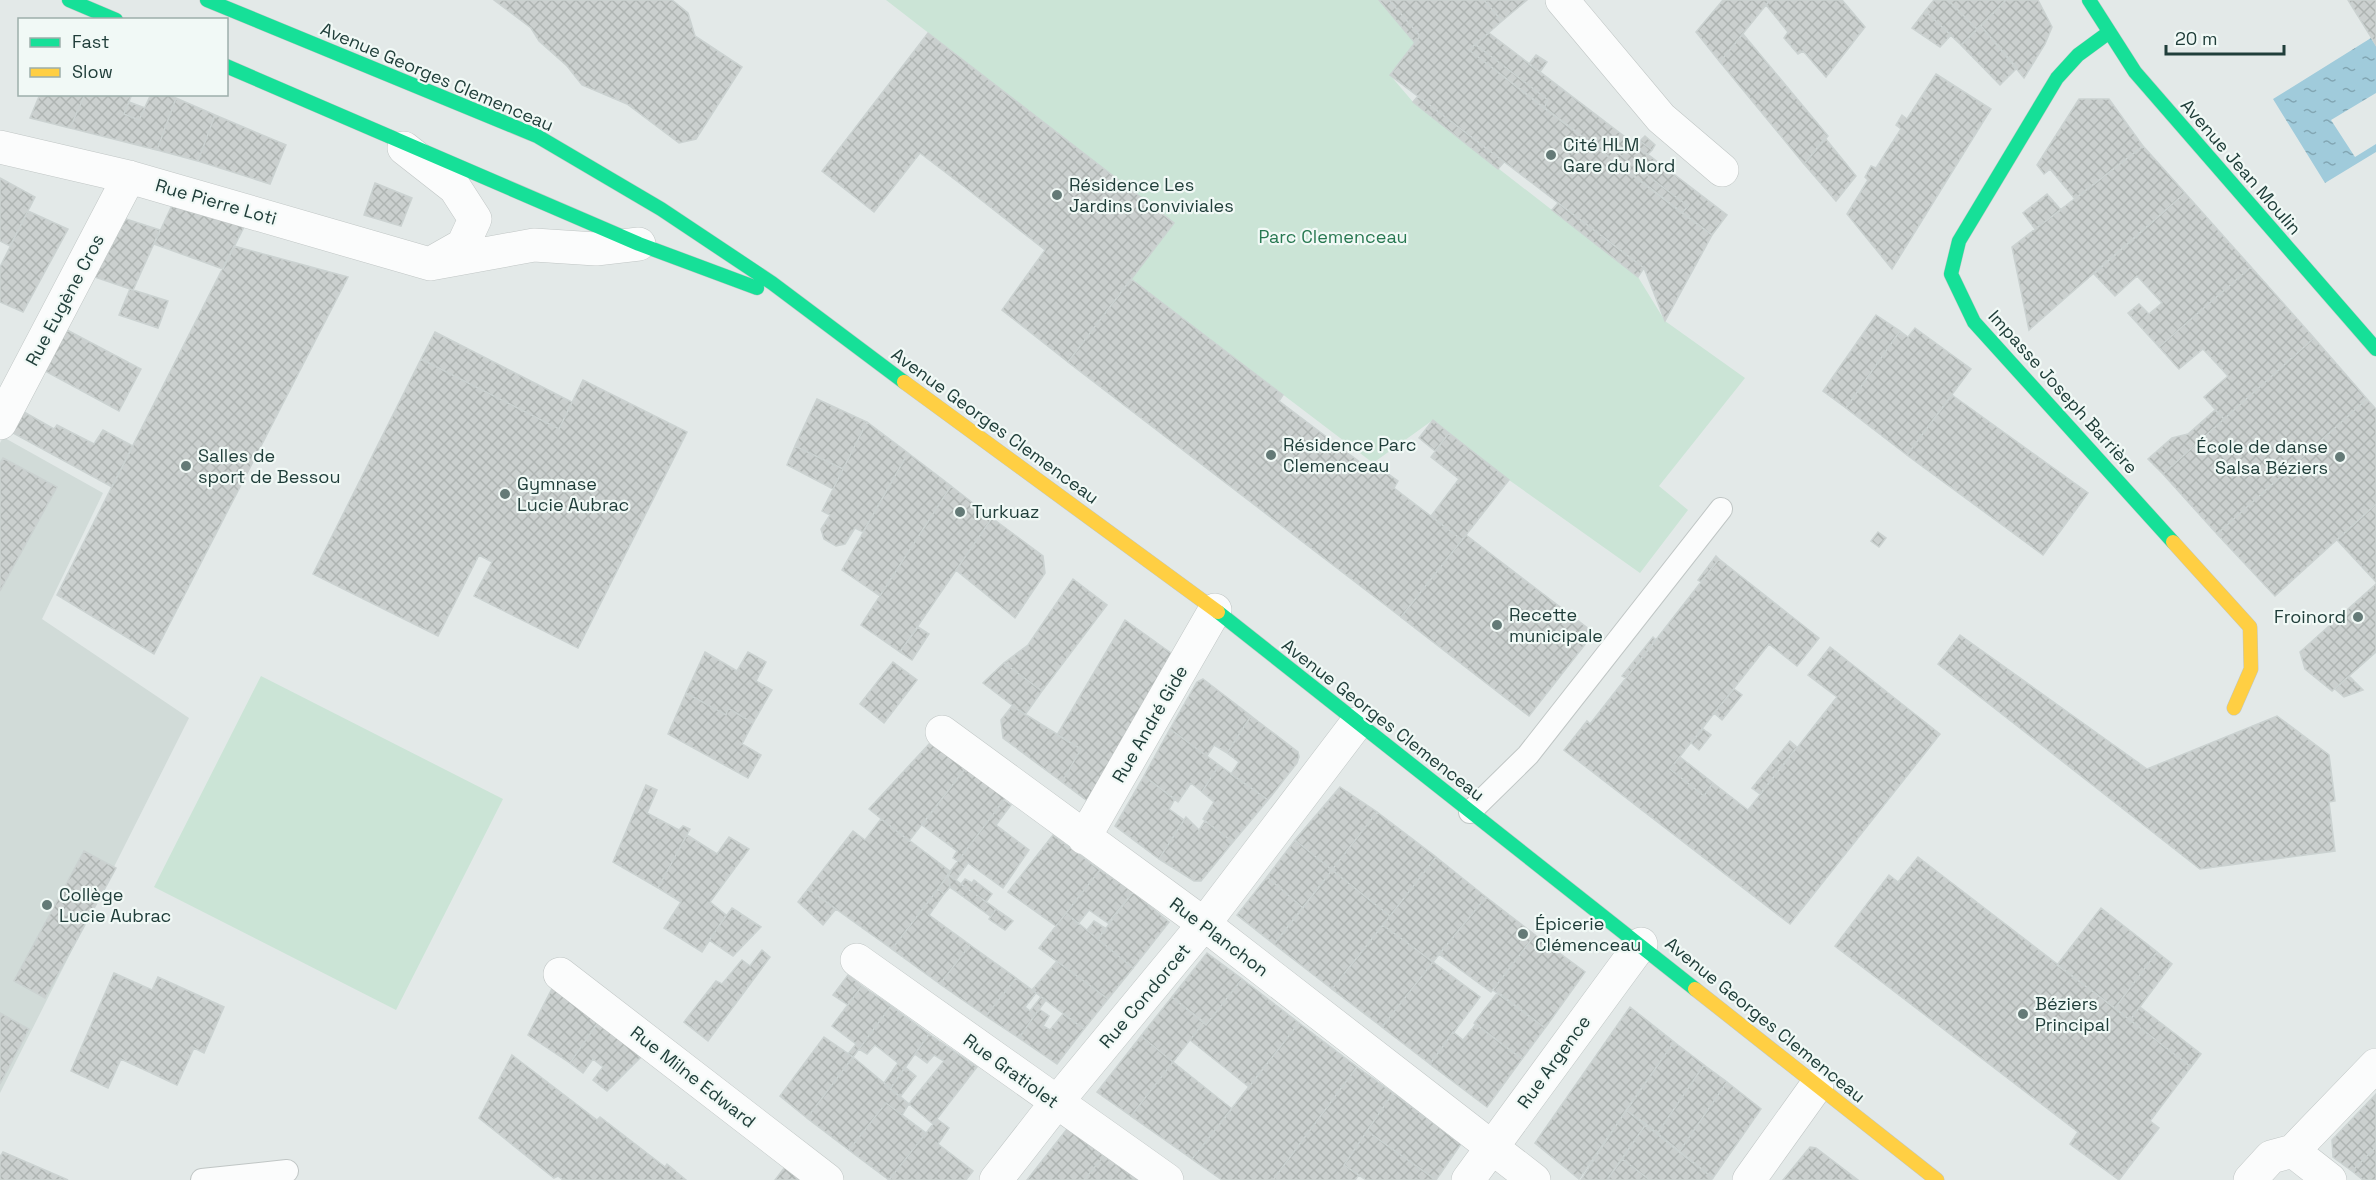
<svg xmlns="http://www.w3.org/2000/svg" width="2376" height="1180" font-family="'Space Grotesk',sans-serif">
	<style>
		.built { fill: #d1dbd8 }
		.green { fill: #cbe4d6 }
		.water { fill: url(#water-ripples) }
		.building { fill: url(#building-cross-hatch); stroke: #cbd2d1; stroke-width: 1.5 }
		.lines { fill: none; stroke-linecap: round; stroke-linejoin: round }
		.lane-casing { stroke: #c0c6c5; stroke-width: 24 }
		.street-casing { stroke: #c0c6c5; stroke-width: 34 }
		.fast-casing { stroke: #bfc7c5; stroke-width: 15 }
		.slow-casing { stroke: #bfc7c5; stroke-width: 15 }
		.lane { stroke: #fbfcfc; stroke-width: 22 }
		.street { stroke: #fbfcfc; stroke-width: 33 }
		.fast { stroke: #16e098; stroke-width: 14 }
		.slow { stroke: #ffcf43; stroke-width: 14 }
		.poi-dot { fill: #647a77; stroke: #f1f9f6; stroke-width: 2 }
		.labels { text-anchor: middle; stroke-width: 4.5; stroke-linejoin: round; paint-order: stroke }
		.street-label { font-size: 18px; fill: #203e3a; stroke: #f1f9f6 }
		.poi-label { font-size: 18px; fill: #203e3a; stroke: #f1f9f6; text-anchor: start }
		.park-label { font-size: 18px; fill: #277851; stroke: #f1f9f6 }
	</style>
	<defs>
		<pattern id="water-ripples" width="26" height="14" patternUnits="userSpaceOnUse" patternTransform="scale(1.5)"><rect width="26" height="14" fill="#a0cbdb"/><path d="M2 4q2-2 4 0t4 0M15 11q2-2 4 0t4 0" fill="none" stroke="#82a6b3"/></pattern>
		<pattern id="building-cross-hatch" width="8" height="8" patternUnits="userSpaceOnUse" patternTransform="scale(1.5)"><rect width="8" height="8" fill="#cbd0cf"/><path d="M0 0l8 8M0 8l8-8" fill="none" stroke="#aeb4b2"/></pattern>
	</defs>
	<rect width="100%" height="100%" fill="#e3e9e8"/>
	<!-- built -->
	<path class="built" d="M3 437 103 493 42 619 189 718 0 1093V443Z"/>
	<!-- green -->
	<path class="green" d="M886 0H1379L1415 43 1390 75 1413 102 1638 277 1665 321 1745 378 1659 486 1688 510 1640 573 1509 480 1433 420 1373 463 1131 279 1174 223Z
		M261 676 503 799 396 1010 154 887Z"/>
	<!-- water -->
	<path class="water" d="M2371 38 2376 46V93L2331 120 2355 157 2376 144V152L2325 183 2273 99Z"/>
	<!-- building -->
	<path class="building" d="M494 0H672L688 13 695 36 742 67 696 139 679 143 627 104 582 85 567 66 539 41 531 28Z
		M1379 0H1389L1420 36 1415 43Z
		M1389 0H1484L1502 21 1469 50 1712 235 1665 321 1644 268 1390 75 1420 36Z
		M1484 0H1527L1502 21Z
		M1723 0H1770L1720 62 1696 32Z
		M1770 0H1842L1865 27 1826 77 1803 51 1798 54 1784 38 1788 32 1766 5Z
		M1934 0H1948L1977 29 1961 45 1925 11Z
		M1948 0H2006L1977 29Z
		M2006 0H2038L2052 27 2045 44 2024 78 1981 26Z
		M2348 0H2376V45Z
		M1925 11 1951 35 1940 47 1912 28Z
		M1981 26 2017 68 2000 85 1961 45Z
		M928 33 1174 223 1068 362 1002 310 1045 250 966 188 920 153 874 212 822 171Z
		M1489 33 1727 215 1712 235 1682 213 1688 206 1603 142 1598 149 1544 108 1548 100 1475 44Z
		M1743 34 1828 136 1804 164 1720 62Z
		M1475 44 1548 100 1544 108 1469 50Z
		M1536 55 1547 62 1540 72 1529 64Z
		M1936 74 1991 109 1892 269 1847 214 1868 180 1865 177 1871 166 1876 168 1901 129 1896 125 1902 115 1907 119Z
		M40 94H85L70 128 30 118Z
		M85 94H132L124 114 139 120 151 94H168L176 98 157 150 70 128Z
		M1418 96 1504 162 1498 169 1413 102Z
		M176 98 215 115 198 161 157 150Z
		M2079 99H2109L2143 146 2075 199 2050 169 2044 174 2037 165Z
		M129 102 145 108 139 120 124 114Z
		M215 115 286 145 270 184 198 161Z
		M1645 136 1655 145 1652 150 1640 141Z
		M1825 138 1856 176 1836 201 1804 164Z
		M1640 141 1652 150 1647 155 1636 146Z
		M1603 142 1688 206 1682 213 1598 149Z
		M2143 146 2185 193 2029 330 2012 247Z
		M0 178 35 197 10 246 0 241Z
		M375 183 412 198 401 226 364 215Z
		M2185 193 2251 267 2159 347 2128 313 2139 304 2149 314 2162 303 2137 276 2115 296 2094 274Z
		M2047 194 2061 210 2035 229 2023 213Z
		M175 199 246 223 223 269 154 244Z
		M1558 203 1644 268 1638 277 1552 210Z
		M28 211 68 229 23 312 0 302V267Z
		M126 219 160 230 133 290 95 277Z
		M234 246 348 277 154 654 57 595Z
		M2251 267 2314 338 2224 419 2204 397 2228 376 2203 349 2179 369 2159 347Z
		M1131 279 1283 395 1279 401 1369 469 1373 463 1398 481 1394 488 1462 540 1401 617 1068 362Z
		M130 289 168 301 158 328 119 315Z
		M1876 315 1900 331 1846 408 1823 391Z
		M1915 328 1971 369 1907 455 1846 408 1900 331 1908 337Z
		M67 330 141 369 119 411 45 371Z
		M435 332 572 402 559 429 421 359Z
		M2314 338 2367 399 2217 534 2163 474Z
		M421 359 559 429 583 380 687 432 578 648 474 596 492 562 479 555 438 636 313 574Z
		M1952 395 2088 493 2043 555 1907 455Z
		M817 399 867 422 843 469 795 446Z
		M2367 399 2376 409V504L2275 596 2217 534Z
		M2215 410 2224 419 2163 474 2148 459 2172 438 2188 434Z
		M24 412 54 429 57 425 94 444 103 430 133 446 112 487 13 433Z
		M1433 420 1449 433 1435 451 1419 438Z
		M867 422 908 453 863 532 855 528 845 544 836 546 824 539 821 529 830 515 822 511Z
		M1449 433 1509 480 1462 540 1431 516 1459 479 1431 457Z
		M795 446 843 469 833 489 787 465Z
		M908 453 951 486 880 596 842 570Z
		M3 458 57 487 0 591V463Z
		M951 486 992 518 900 652 861 625Z
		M2376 504V582L2337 540Z
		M992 518 1043 556 1045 573 1015 618 956 570Z
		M1878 532 1886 538 1879 547 1871 541Z
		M1466 535 1594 633 1529 716 1401 617Z
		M1716 556 1719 559 1701 582 1698 580Z
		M1719 559 1819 638 1797 666 1769 644 1670 769 1704 796 1713 783 1748 810 1837 697 1808 675 1830 647 1940 734 1790 924 1564 750 1587 721 1590 724Z
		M1073 579 1107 605 1042 691 1004 663 1028 645Z
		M2376 584V652L2332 691 2305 669 2300 652Z
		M1125 620 1175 656 1090 803 1062 782 1081 749 1057 735Z
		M918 627 929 634 912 660 900 652Z
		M1960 635 2147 769 2277 716 2329 755 2335 801 2329 802 2335 851 2200 869 1938 664Z
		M1653 637 1656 640 1626 678 1622 676Z
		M705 652 737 671 748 652 766 662 756 681 772 690 753 723 728 708 726 715 686 693Z
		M893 662 917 680 884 723 860 704Z
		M1004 663 1042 691 1025 715 983 683Z
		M2349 676 2363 690 2344 697 2335 689Z
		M1203 679 1251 716 1227 753 1214 745 1207 756 1170 729 1197 682Z
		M1734 689 1742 695 1722 720 1714 713Z
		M686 693 726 715 728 708 753 723 742 744 761 755 748 778 668 734Z
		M1012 706 1081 749 1062 782 1003 738 1001 720Z
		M1251 716 1298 752 1299 757 1297 763 1268 800 1231 774 1239 762 1227 753Z
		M1170 729 1219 765 1202 792 1191 783 1178 802 1144 776Z
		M1703 729 1711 735 1699 750 1691 743Z
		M1790 741 1797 747 1760 794 1752 788Z
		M929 744 948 750 968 765 909 841 869 809Z
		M1680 757 1713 783 1704 796 1670 769Z
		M1219 765 1268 800 1233 842 1203 819 1214 802 1202 792Z
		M967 766 1007 796 958 861 953 858 957 851 922 825Z
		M1144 776 1175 799 1169 809 1184 820 1159 859 1115 826Z
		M646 785 657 790 647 813 679 830 683 826 690 829 658 888 613 862Z
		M1340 787 1377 812 1332 870 1295 840Z
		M1004 800 1011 805 996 825 1029 850 1003 888 968 863 956 880 948 874Z
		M1377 812 1436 857 1390 916 1332 870Z
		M1186 817 1199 830 1205 821 1233 842 1201 881H1194L1159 859Z
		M881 819 951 872 892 949 808 889 853 831 865 840Z
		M687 835 717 854 729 837 749 849 710 902 726 915 702 952 664 928 681 902 658 888Z
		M1053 835 1100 870 1056 926 1008 892Z
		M1295 840 1332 870 1303 908 1267 877Z
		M84 851 116 868 45 998 14 981Z
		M1436 857 1486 897 1433 962 1383 925Z
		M1918 857 2191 1067 2150 1121 2159 1128 2119 1180 2070 1144 2078 1132 1835 946 1889 875 1898 882Z
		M1100 870 1133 892 1108 923 1089 910 1078 924 1066 913Z
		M1332 870 1390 916 1332 989 1274 944Z
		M948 874 950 887 944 894 938 889Z
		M948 874 961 884 996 909 990 916 950 887Z
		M1267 877 1303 908 1274 944 1237 915Z
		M965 879 972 883 974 880 992 894 986 902 961 884Z
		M808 889 836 909 823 925 798 902Z
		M938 889 944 894 929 915 970 945 940 984 892 949Z
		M1133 892 1169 922 1133 968 1098 939Z
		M1486 897 1535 935 1491 992 1439 954Z
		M732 908 761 927 733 956 709 940Z
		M2101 908 2157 952 2115 1008 2057 965Z
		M996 909 1013 921 1005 930 989 919Z
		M1066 913 1133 968 1108 999 1039 948Z
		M1094 921 1105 928 1098 939 1087 930Z
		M1383 925 1433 962 1382 1027 1332 989Z
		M1535 935 1585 972 1545 1028 1493 990Z
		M970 945 1016 978 986 1016 940 984Z
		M762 950 770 957 708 1041 684 1022 716 981 722 984 742 960 750 966Z
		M2157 952 2172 964 2130 1020 2115 1008Z
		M1207 953 1242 979 1206 1025 1172 997Z
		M1057 961 1108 999 1084 1029 1032 990Z
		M1433 962 1480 997 1430 1064 1382 1027Z
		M114 973 152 990 158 977 224 1007 204 1053 194 1048 177 1085 121 1059 108 1088 71 1071Z
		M848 975 862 986 848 1005 833 995Z
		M1016 978 1036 993 1025 1007 1035 1015 1019 1038 986 1016Z
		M1242 979 1299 1023 1249 1087 1190 1040 1204 1022 1206 1025Z
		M555 983 601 1018 570 1063 528 1035Z
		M862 986 891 1006 853 1057 848 1054 856 1044 832 1026Z
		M1498 992 1545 1028 1522 1059 1474 1023Z
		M1041 997 1046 1000 1035 1015 1030 1011Z
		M1172 997 1204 1022 1173 1062 1141 1036Z
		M891 1006 929 1034 890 1089 884 1083 898 1063 875 1045 867 1054 859 1049Z
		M1630 1007 1674 1042 1579 1179 1535 1143Z
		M2140 1007 2201 1054 2191 1067 2130 1020Z
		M1039 1009 1049 1016 1043 1026 1050 1030 1063 1014 1084 1029 1057 1064 1019 1038Z
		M0 1013 29 1029 0 1084Z
		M601 1018 645 1053 607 1091 593 1080 603 1067 593 1059 583 1073 570 1063Z
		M1299 1023 1357 1067 1273 1180H1222L1192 1159Z
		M1476 1024 1522 1059 1487 1107 1430 1064 1453 1032 1463 1040Z
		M929 1034 977 1067 933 1124 909 1104 944 1061 934 1055 927 1063 915 1054Z
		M1141 1036 1173 1062 1131 1116 1097 1092Z
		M824 1037 853 1057 807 1118 780 1096Z
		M1674 1042 1704 1065 1657 1134 1626 1110Z
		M512 1055 597 1120 600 1117 665 1167 667 1164 686 1180H563L558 1176 554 1178 479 1118Z
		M853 1057 909 1104 902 1115 886 1103 849 1150 807 1118Z
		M1173 1062 1232 1109 1192 1159 1131 1116Z
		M1704 1065 1727 1082 1679 1152 1657 1134Z
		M905 1067 916 1076 900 1097 890 1089Z
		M1357 1067 1393 1093 1344 1165 1359 1175 1355 1180H1273Z
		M1727 1082 1761 1109 1713 1178 1679 1152Z
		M1393 1093 1461 1144 1436 1180 1367 1131Z
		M2376 1094V1147L2352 1171 2333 1157 2332 1140Z
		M886 1103 926 1133 889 1180 849 1150Z
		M1626 1110 1646 1124 1607 1180H1581Z
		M937 1119 949 1128 938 1144 973 1171 966 1180H889Z
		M1646 1124 1713 1178 1711 1180H1650L1622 1159Z
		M1067 1129 1104 1156 1084 1180H1027Z
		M1367 1131 1436 1180H1366L1344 1165Z
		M1810 1147 1816 1148 1858 1180H1783Z
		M2376 1147V1180H2363L2352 1171Z
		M3 1152 68 1180H0V1157Z
		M1104 1156 1139 1180H1084Z
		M1622 1159 1650 1180H1607Z
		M788 1163 809 1180H775Z"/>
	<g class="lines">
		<defs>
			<path id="lane" d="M1470 812 1528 755 1721 509
				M202 1180 287 1171"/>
			<path id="street" d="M1562 0 1661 118 1722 170
				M0 147 129 177 430 264 534 245 596 249 639 244
				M404 148 455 188 475 219 463 245 433 262
				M0 423 129 177
				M942 732 1204 924 1534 1180
				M1084 838 1215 610
				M857 960 1167 1180
				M560 974 827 1180
				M2293 1151 2330 1180
				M996 1180 1056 1103 1204 924 1356 724
				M1468 1180 1641 944
				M1749 1180 1817 1085
				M2250 1180 2271 1157 2293 1151 2376 1065"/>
			<path id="fast" d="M69 0 116 20
				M207 0 537 136 661 209 772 283 904 382
				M2089 0 2135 72 2376 349
				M2108 33 2078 55 2057 78 1959 241 1951 274 1974 322 2173 542
				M226 66 639 244 757 288
				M1218 612 1695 989"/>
			<path id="slow" d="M904 382 1218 612
				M2173 542 2250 627 2251 669 2234 708
				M1695 989 1937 1180"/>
		</defs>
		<!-- lane casing -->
		<use href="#lane" class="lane-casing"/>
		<!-- street casing -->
		<use href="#street" class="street-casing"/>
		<!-- fast casing -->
		<use href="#fast" class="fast-casing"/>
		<!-- slow casing -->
		<use href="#slow" class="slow-casing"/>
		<!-- lane -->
		<use href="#lane" class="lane"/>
		<!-- street -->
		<use href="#street" class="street"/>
		<!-- fast -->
		<use href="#fast" class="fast"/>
		<!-- slow -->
		<use href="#slow" class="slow"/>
	</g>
	<!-- markers -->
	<g class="poi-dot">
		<circle cx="1551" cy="155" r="6"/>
		<circle cx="1057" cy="195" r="6"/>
		<circle cx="1271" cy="455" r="6"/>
		<circle cx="2340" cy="457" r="6"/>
		<circle cx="186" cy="466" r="6"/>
		<circle cx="505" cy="494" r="6"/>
		<circle cx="960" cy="512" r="6"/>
		<circle cx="2358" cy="617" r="6"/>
		<circle cx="1497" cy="625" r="6"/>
		<circle cx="47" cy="905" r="6"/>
		<circle cx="1523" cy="934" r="6"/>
		<circle cx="2023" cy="1014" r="6"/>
	</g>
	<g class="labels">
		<!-- street labels -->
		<g class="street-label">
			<text transform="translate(437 77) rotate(23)" y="6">Avenue Georges Clemenceau</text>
			<text transform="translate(2241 167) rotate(49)" y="6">Avenue Jean Moulin</text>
			<text transform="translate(216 202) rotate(16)" y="6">Rue Pierre Loti</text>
			<text transform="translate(65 300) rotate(-62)" y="6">Rue Eugène Cros</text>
			<text transform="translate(2063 392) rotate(48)" y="6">Impasse Joseph Barrière</text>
			<text transform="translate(995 426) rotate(36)" y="6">Avenue Georges Clemenceau</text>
			<text transform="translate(1383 720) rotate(38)" y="6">Avenue Georges Clemenceau</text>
			<text transform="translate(1150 724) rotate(-60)" y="6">Rue André Gide</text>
			<text transform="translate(1219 937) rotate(37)" y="6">Rue Planchon</text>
			<text transform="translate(1145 996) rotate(-50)" y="6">Rue Condorcet</text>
			<text transform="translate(1765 1020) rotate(39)" y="6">Avenue Georges Clemenceau</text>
			<text transform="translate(1554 1062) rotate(-54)" y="6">Rue Argence</text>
			<text transform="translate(1011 1071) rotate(36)" y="6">Rue Gratiolet</text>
			<text transform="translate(693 1077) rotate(38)" y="6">Rue Milne Edward</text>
		</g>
		<!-- poi labels -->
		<g class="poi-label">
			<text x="1563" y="151">Cité HLM<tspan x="1563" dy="21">Gare du Nord</tspan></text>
			<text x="1069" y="191">Résidence Les<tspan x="1069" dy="21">Jardins Conviviales</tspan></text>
			<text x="1283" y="451">Résidence Parc<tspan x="1283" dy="21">Clemenceau</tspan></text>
			<text x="2328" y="453" text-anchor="end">École de danse<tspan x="2328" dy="21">Salsa Béziers</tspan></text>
			<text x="198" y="462">Salles de<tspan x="198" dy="21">sport de Bessou</tspan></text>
			<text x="517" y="490">Gymnase<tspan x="517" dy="21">Lucie Aubrac</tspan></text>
			<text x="972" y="518">Turkuaz</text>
			<text x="1509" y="621">Recette<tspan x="1509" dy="21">municipale</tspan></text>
			<text x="2346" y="623" text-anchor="end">Froinord</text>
			<text x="59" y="901">Collège<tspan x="59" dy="21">Lucie Aubrac</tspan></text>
			<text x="1535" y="930">Épicerie<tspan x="1535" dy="21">Clémenceau</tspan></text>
			<text x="2035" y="1010">Béziers<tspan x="2035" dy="21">Principal</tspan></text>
		</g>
		<!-- park labels -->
		<g class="park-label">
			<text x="1333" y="243">Parc Clemenceau</text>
		</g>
	</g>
	<!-- legend -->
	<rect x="18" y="18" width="210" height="78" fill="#f1f9f6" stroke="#9daeab" stroke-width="1.5"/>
	<rect x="30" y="38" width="30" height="9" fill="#16e098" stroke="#9daeab" stroke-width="1.5"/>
	<text x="72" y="48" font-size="18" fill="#203e3a">Fast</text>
	<rect x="30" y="68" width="30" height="9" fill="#ffcf43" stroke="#9daeab" stroke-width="1.5"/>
	<text x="72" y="78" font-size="18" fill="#203e3a">Slow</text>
	<!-- scale -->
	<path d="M2166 45v9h118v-9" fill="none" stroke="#203e3a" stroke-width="3"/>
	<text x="2175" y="45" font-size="18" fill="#203e3a" stroke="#f1f9f6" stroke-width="4.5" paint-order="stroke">20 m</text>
</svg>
